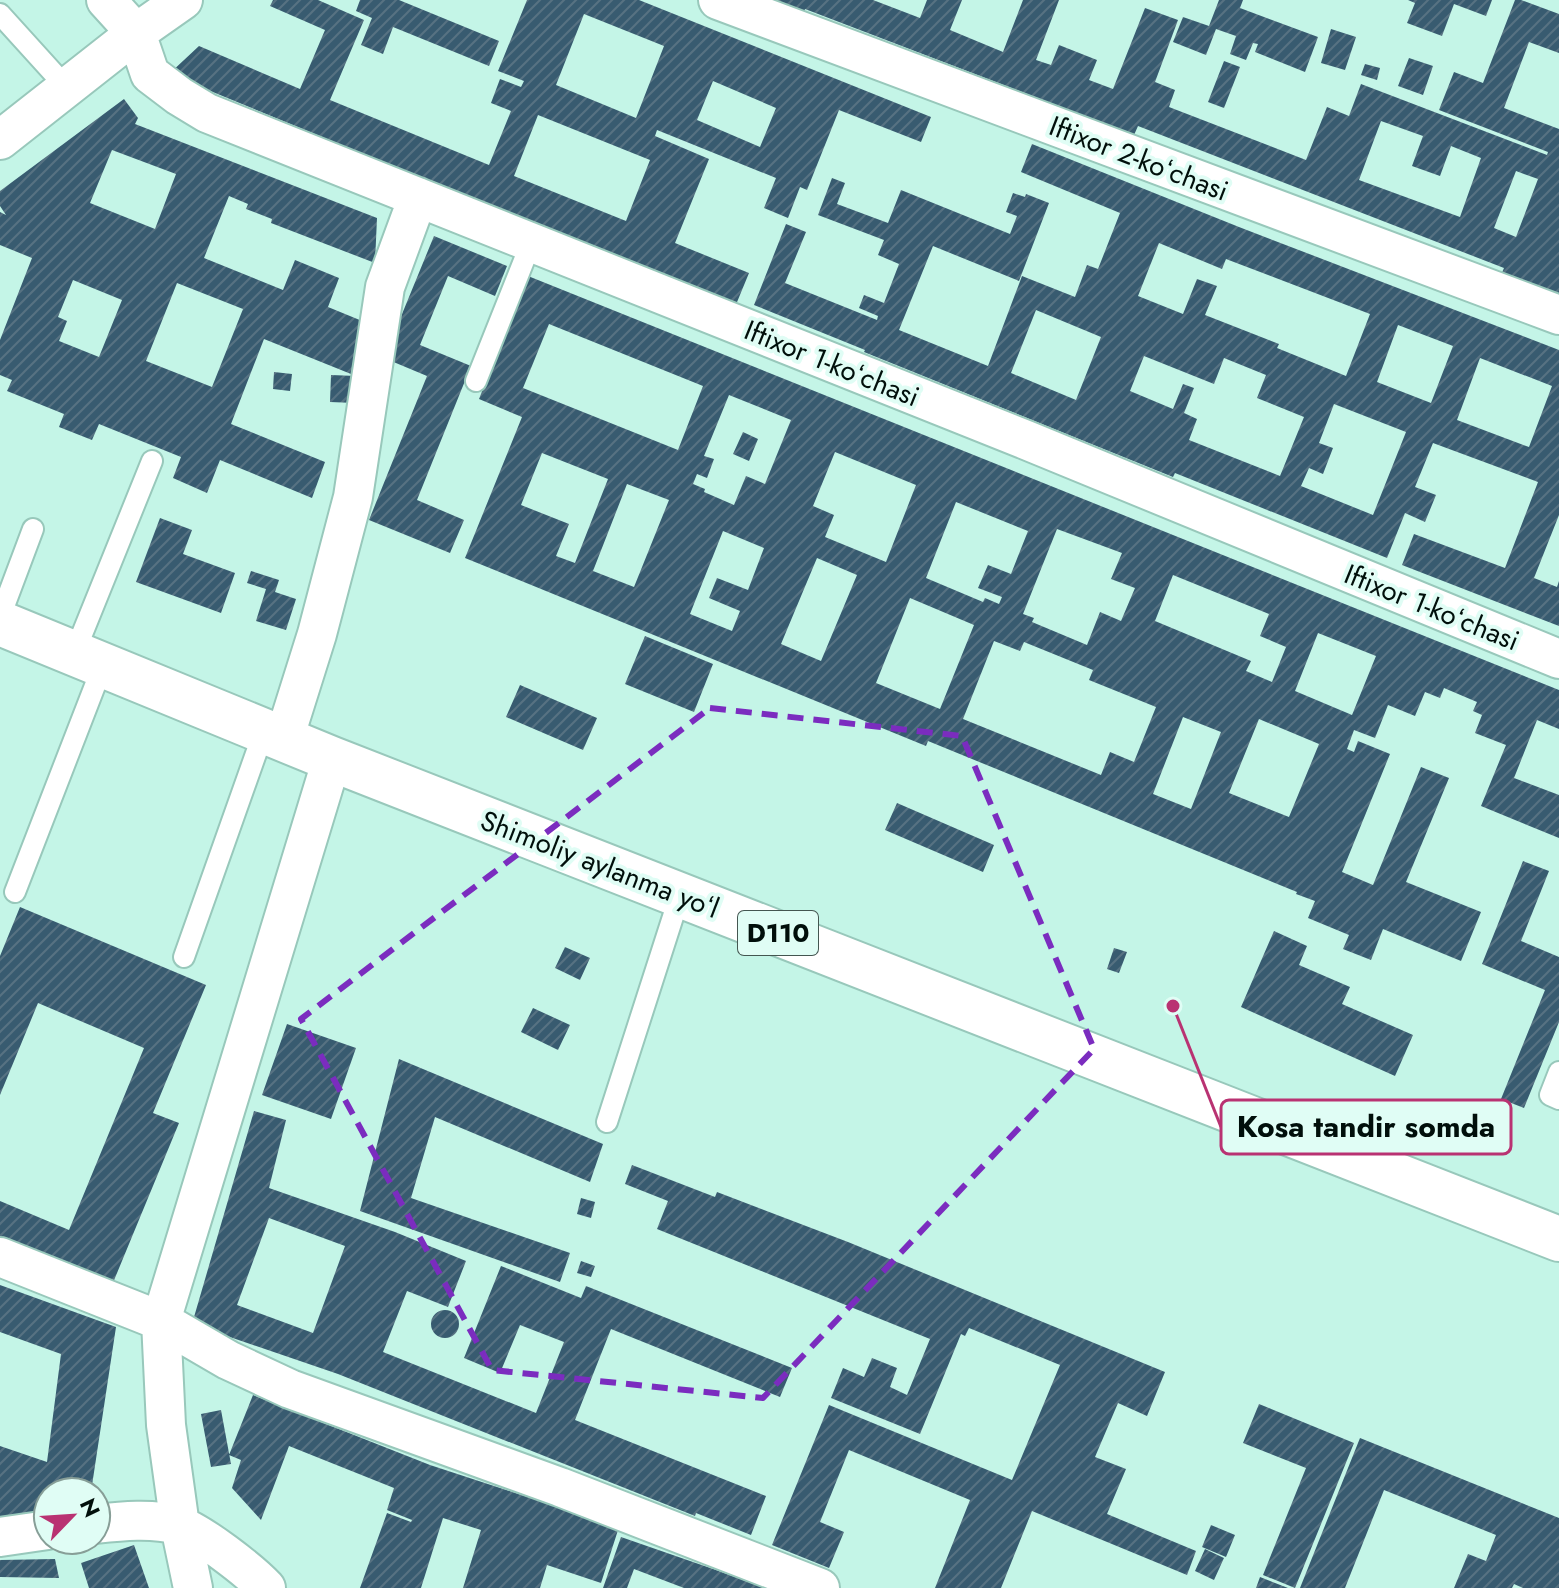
<svg xmlns="http://www.w3.org/2000/svg" width="1559" height="1588" font-family="Jost,sans-serif">
	<style>
		.building { fill: url(#building-hatch); fill-rule: evenodd }
		.lines { fill: none; stroke-linecap: round; stroke-linejoin: round }
		.lane-casing { stroke: #98c8bb; stroke-width: 24 }
		.street-casing { stroke: #98c8bb; stroke-width: 42 }
		.primary-casing { stroke: #98c8bb; stroke-width: 48 }
		.lane { stroke: #fff; stroke-width: 20 }
		.street { stroke: #fff; stroke-width: 38 }
		.primary { stroke: #fff; stroke-width: 44 }
		.marked { fill: none; stroke: #7b2cbf; stroke-width: 6; stroke-dasharray: 16 10; stroke-linejoin: round }
		.labels { text-anchor: middle; stroke-width: 8; stroke-linejoin: round; paint-order: stroke }
		.shield { fill: #e0fdf5; stroke: #445651; stroke-width: 2 }
		.shield-label { font-size: 26px; font-weight: bold; fill: #010f0b }
		.street-label { font-size: 28px; fill: #010f0b; stroke: #e0fdf5 }
		.leader { fill: none; stroke: #b93272; stroke-width: 3 }
		.callout-dot { fill: #b93272; stroke: #e0fdf5; stroke-width: 3 }
		.callout { fill: #e0fdf5; stroke: #b93272; stroke-width: 3 }
		.callout-label { font-size: 30px; text-anchor: middle; font-weight: bold; fill: #010f0b }
	</style>
	<defs>
		<pattern id="building-hatch" width="6" height="6" patternUnits="userSpaceOnUse" patternTransform="scale(2)"><rect width="6" height="6" fill="#385b70"/><path d="M-1 1l2-2M0 6l6-6M5 7l2-2" fill="none" stroke="#577282"/></pattern>
	</defs>
	<rect width="100%" height="100%" fill="#c4f5e7"/>
	<!-- building -->
	<path class="building" d="M273 0H318L364 20 330 100 489 165 511 111 491 103 500 79 521 87 524 81 498 71 527 0H639L931 117 921 142 839 110 807 190 800 187 788 218 764 208 776 178 657 130 655 136 709 159 675 243 749 273 735 307 169 74 199 46 300 89 325 30 270 6ZM584 14 664 46 636 118 556 85ZM713 81 776 108 760 147 697 120ZM538 115 650 160 626 221 514 176Z
		M360 0H399L499 41 489 66 393 27 383 54 361 45 372 18 356 11Z
		M764 0H873L920 18 927 0H962L950 30 1003 52 1023 0H1059L1036 60 1051 65 1059 45 1097 60 1089 80 1113 89 1145 8 1178 20 1155 82 1175 90 1169 107 1306 160 1327 107 1349 116 1361 84 1547 155 1548 152 1439 110 1454 72 1483 83 1515 0H1521L1559 14V53L1529 42 1504 108 1559 129V297L1501 275 1504 268 1138 126 1134 135 805 9 803 15ZM1381 121 1423 136 1412 166 1440 176 1451 146 1481 158 1460 217 1359 180ZM1516 171 1538 179 1516 237 1494 228Z
		M1219 0H1243L1240 8 1318 37 1305 72 1255 52 1258 44 1253 43 1246 60 1230 54 1236 36 1216 29 1206 55 1173 42 1183 17 1209 26Z
		M1408 0H1492L1486 16 1454 4 1442 36 1407 23 1415 3Z
		M1331 29 1356 37 1345 70 1321 63Z
		M1409 58 1433 66 1423 95 1398 86Z
		M1224 61 1240 67 1224 108 1208 102Z
		M1365 64 1380 68 1377 80 1361 75Z
		M124 99 138 118 135 124 377 218 375 263 271 223 272 219 246 209 248 204 229 196 204 258 283 290 295 260 339 278 328 307 367 323 355 403 330 402 331 375 356 376 264 339 231 424 325 462 312 498 220 460 207 493 173 478 181 457 99 424 92 440 59 427 64 414 7 391 12 380 0 375V340L32 258 0 245V212L6 215 0 206V191ZM112 150 176 174 155 229 90 203ZM73 280 122 300 99 357 59 341 67 321 58 317ZM177 283 243 309 212 387 146 361Z
		M1032 144 1239 227 1559 350V515L1534 578 1557 587 1559 581V626L1402 565 1414 534 1505 568 1538 482 1433 443 1415 487 1436 495 1425 522 1405 513 1387 558 1175 473 1173 477 864 352 865 350 754 305 786 224 806 232 785 283 877 320 878 316 859 308 864 295 884 303 899 264 878 255 884 240 818 215 832 178 845 183 837 204 888 223 901 190 1010 234 1017 216 1006 212 1013 193 1025 197 1026 194 1049 203 1019 281 933 246 899 330 988 366 1022 276 1075 297 1087 265 1098 269 1120 213 1021 172ZM1159 243 1222 269 1226 259 1370 314 1346 376 1277 348 1279 344 1205 315 1217 286 1197 279 1183 314 1138 296ZM1036 310 1101 337 1076 400 1011 373ZM1398 325 1453 346 1431 403 1377 382ZM1144 356 1214 384 1224 358 1266 375 1257 398 1304 417 1280 476 1189 440 1197 419 1184 413 1194 388 1183 384 1173 409 1130 391ZM1480 358 1552 386 1529 447 1457 420ZM1334 404 1406 432 1373 515 1301 486 1309 468 1323 474 1333 448 1319 443Z
		M434 236 507 266 495 296 448 276 420 345 471 366 417 500 464 520 450 553 369 520 427 376 384 358Z
		M528 276 1559 690V729L1537 720 1514 778 1559 795V838L1481 806 1506 745 1475 733 1482 715 1473 711 1477 702 1444 688 1440 698 1425 692 1415 716 1388 705 1375 738 1354 730 1347 749 1354 752 1358 741 1390 754 1342 872 1373 885 1421 767 1449 778 1406 882 1481 912 1461 961 1383 929 1371 960 1343 949 1349 935 1308 918 1315 901 1296 894 1297 892 928 741 926 746 465 558 522 417 479 399ZM549 324 703 386 678 450 523 388ZM729 395 791 420 765 484 746 476 734 505 704 492 705 489 693 484 697 474 707 478 714 459 704 456ZM835 452 916 485 886 562 825 537 834 515 813 506ZM542 453 608 479 575 563 556 556 569 524 521 505ZM627 484 669 500 634 587 593 571ZM956 502 1028 531 1011 574 988 565 978 588 1002 597 999 604 985 598 983 602 926 578ZM1057 529 1122 553 1111 579 1135 588 1121 621 1100 612 1087 645 1032 622 1034 618 1023 614ZM723 531 764 548 748 590 717 578 709 598 740 611 732 631 690 614ZM817 558 857 575 821 661 781 644ZM1173 575 1269 614 1260 636 1286 647 1272 682 1246 671 1251 661 1155 621ZM910 598 974 625 940 709 876 683ZM1318 633 1376 656 1352 715 1295 691ZM994 641 1020 651 1024 642 1093 670 1089 680 1156 707 1134 762 1110 752 1101 775 963 719ZM1183 717 1221 732 1191 809 1153 794ZM1259 719 1319 744 1289 817 1229 793Z
		M274 372 292 374 290 391 273 389Z
		M743 432 758 439 749 461 733 454Z
		M160 518 192 530 183 554 235 573 221 613 136 582Z
		M251 571 279 580 275 592 296 599 286 630 256 621 266 589 247 583Z
		M645 636 713 664 694 712 625 684Z
		M520 685 597 718 583 750 506 717Z
		M897 803 994 845 983 872 885 830Z
		M1523 861 1549 871 1521 941 1559 957V1022L1524 1108 1501 1099 1545 990 1482 964Z
		M20 907 206 985 153 1113 179 1123 110 1290 0 1244V1201L69 1230 144 1048 38 1003 0 1095V956Z
		M1274 931 1307 946 1299 965 1350 987 1342 1004 1413 1035 1395 1076 1241 1007Z
		M565 947 590 958 580 980 555 968Z
		M1114 948 1127 952 1119 973 1107 969Z
		M533 1008 570 1025 558 1050 521 1032Z
		M287 1024 356 1048 331 1119 262 1095Z
		M399 1059 603 1144 590 1182 435 1117 411 1198 570 1253 560 1282 360 1211Z
		M254 1111 286 1120 269 1188 395 1232 466 1261 448 1307 407 1291 383 1352 536 1413 564 1342 520 1325 500 1373 464 1358 501 1266 581 1298 586 1286 792 1368 780 1397 611 1329 575 1420 766 1496 751 1535 696 1513 695 1516 338 1374 192 1324ZM269 1218 345 1246 313 1333 237 1305Z
		M632 1165 715 1197 717 1192 848 1242 1165 1372 1147 1416 1118 1403 1095 1457 1126 1469 1107 1514 1196 1551 1187 1575 1032 1511 1001 1588H935L970 1500 849 1450 820 1522 844 1532 829 1568 772 1545 829 1405 1012 1480 1060 1365 969 1328 965 1336 961 1334 920 1434 831 1398 843 1368 864 1377 872 1358 897 1368 890 1387 907 1395 930 1339 657 1229 668 1201 625 1184Z
		M581 1198 595 1202 591 1218 577 1214Z
		M581 1261 595 1266 591 1277 577 1273Z
		M0 1285 116 1327 91 1492H48V1508L41 1506 31 1529 0 1532V1446L47 1462 61 1354 0 1332Z
		M431 1324a14 14 0 1 1 28 0a14 14 0 1 1-28 0Z
		M253 1395 430 1465 619 1527 601 1583 547 1565 540 1588H463L481 1530 443 1518 421 1588H360L387 1513 411 1522 412 1520 387 1510 394 1488 289 1446 261 1520 232 1488 241 1460 229 1455Z
		M1259 1404 1354 1443 1295 1588 1263 1575 1306 1468 1243 1443Z
		M221 1410 231 1464 211 1467 201 1414Z
		M1360 1438 1559 1518V1588H1523L1514 1584 1512 1588H1454L1468 1554 1486 1561 1496 1535 1384 1490 1345 1588H1300Z
		M1211 1525 1235 1535 1226 1557 1202 1547Z
		M621 1537 716 1570 765 1588H684L634 1569 627 1588H603Z
		M134 1545 149 1588H89L81 1563Z
		M1205 1549 1224 1558 1214 1580 1195 1571Z
		M55 1559 59 1578 0 1577V1560Z
		M1260 1577 1288 1588H1256Z"/>
	<g class="lines">
		<defs>
			<path id="lane" d="M0 14 67 88
				M476 381 531 243
				M0 617 33 529
				M74 654 152 461
				M15 892 103 665
				M184 957 264 731
				M1559 1072 1550 1095 1559 1099
				M607 1122 680 895"/>
			<path id="street" d="M106 0 136 33 150 74 179 96 207 113 1026 440 1559 659
				M718 0 1559 315
				M0 140 136 33 183 0
				M284 739 317 634 353 497 385 287 418 197
				M0 1257 161 1321 228 1360 290 1389 560 1487 820 1588
				M96 1524C122 1521 152 1518 178 1525 200 1532 250 1571 266 1588
				M0 1537 48 1530
				M193 1588 180 1526 166 1425 161 1321 332 759"/>
			<path id="primary" d="M0 623 332 759 1559 1239"/>
		</defs>
		<!-- lane casing -->
		<use href="#lane" class="lane-casing"/>
		<!-- street casing -->
		<use href="#street" class="street-casing"/>
		<!-- primary casing -->
		<use href="#primary" class="primary-casing"/>
		<!-- lane -->
		<use href="#lane" class="lane"/>
		<!-- street -->
		<use href="#street" class="street"/>
		<!-- primary -->
		<use href="#primary" class="primary"/>
	</g>
	<!-- marked area -->
	<path class="marked" d="M710 708 962 736 1094 1049 763 1398 492 1370 301 1019Z"/>
	<g class="labels">
		<!-- shield labels -->
		<rect class="shield" x="738" y="911" width="80" height="44" rx="6"/>
		<g class="shield-label">
			<text x="778" y="942">D110</text>
		</g>
		<!-- street labels -->
		<g class="street-label">
			<text transform="translate(1139 158) rotate(21)" y="10">Iftixor 2-koʻchasi</text>
			<text transform="translate(832 363) rotate(22)" y="10">Iftixor 1-koʻchasi</text>
			<text transform="translate(1432 607) rotate(22)" y="10">Iftixor 1-koʻchasi</text>
			<text transform="translate(600 864) rotate(21)" y="10">Shimoliy aylanma yoʻl</text>
		</g>
	</g>
	<!-- callouts -->
	<path class="leader" d="M1173 1006L1221 1127"/>
	<circle class="callout-dot" cx="1173" cy="1006" r="8"/>
	<rect class="callout" x="1221" y="1100" width="290" height="54" rx="8"/>
	<g class="callout-label">
		<text x="1366" y="1137">Kosa tandir somda</text>
	</g>
	<!-- north arrow -->
	<g transform="translate(72 1516) rotate(65)"><circle r="38" fill="#e0fdf5" stroke="#879e97" stroke-width="2"/>
	<path d="M0-6L14 30L0 20L-14 30Z" fill="#b93272"/>
	<text y="-12" font-size="22" font-weight="bold" text-anchor="middle" fill="#010f0b">N</text>
	</g>
</svg>
